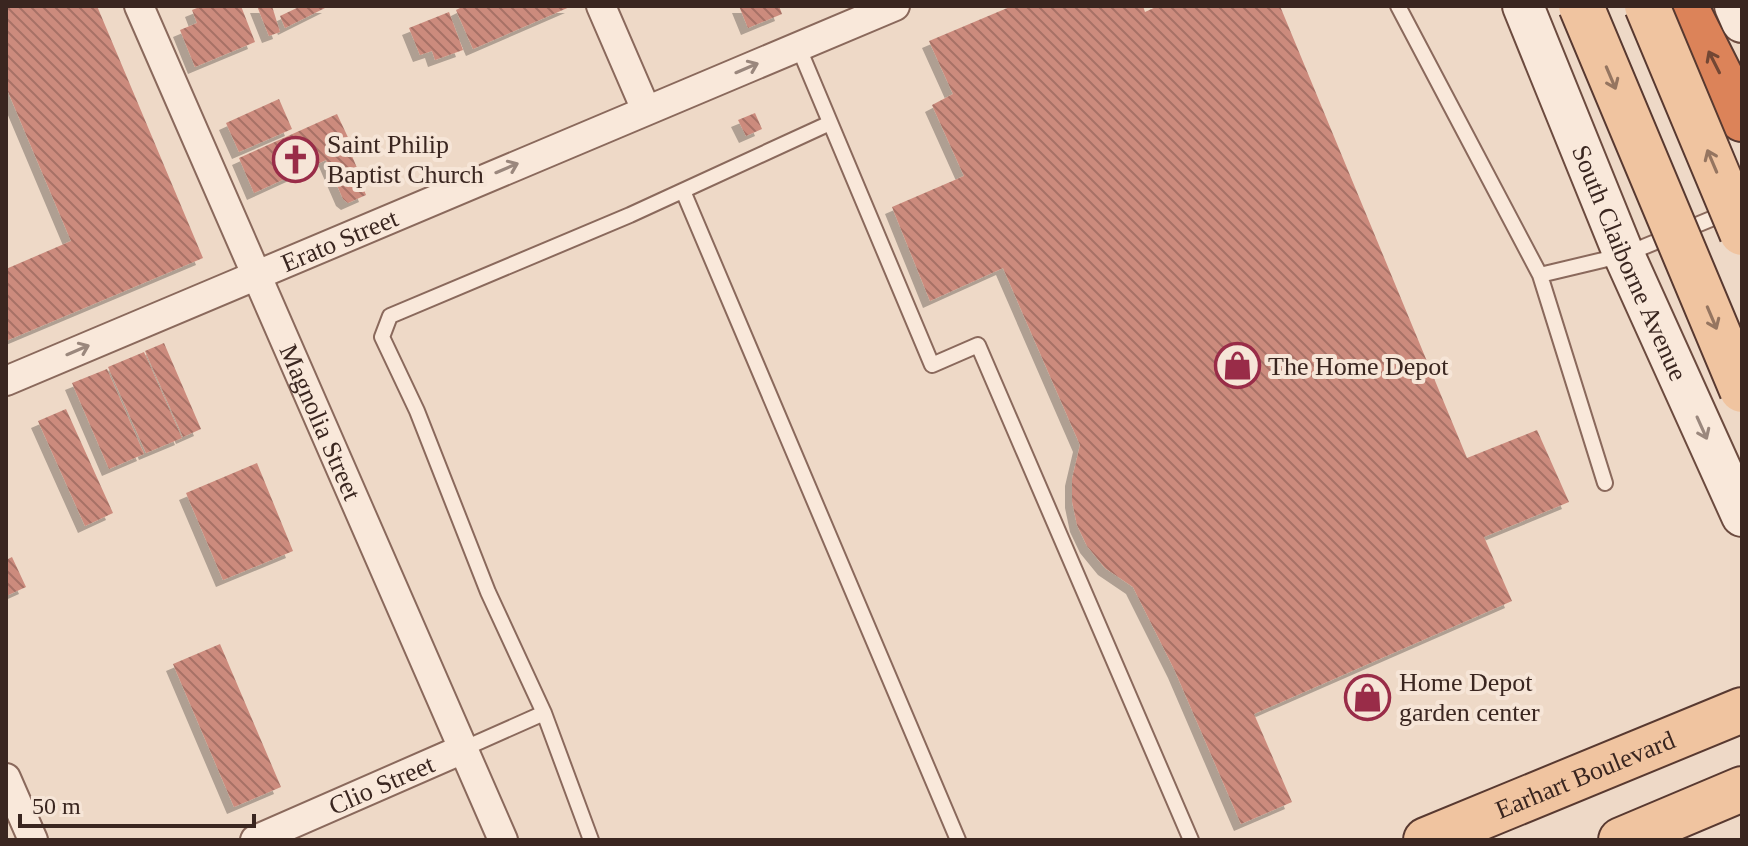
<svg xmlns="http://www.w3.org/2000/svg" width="1748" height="846" font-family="Georgia,serif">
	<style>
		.building { fill: url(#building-back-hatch); filter: url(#shadow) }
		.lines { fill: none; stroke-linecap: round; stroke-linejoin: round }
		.lane-casing { stroke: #8a695c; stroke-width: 18 }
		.street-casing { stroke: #8a695c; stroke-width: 32 }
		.secondary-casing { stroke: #6c4b3f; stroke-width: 44 }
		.primary-casing { stroke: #583930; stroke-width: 48 }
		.highway-casing { stroke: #583930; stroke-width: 48 }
		.lane { stroke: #f9e8da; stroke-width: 14 }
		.street { stroke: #f9e8da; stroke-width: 28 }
		.secondary { stroke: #f9e8da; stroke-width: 40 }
		.primary { stroke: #f0c4a0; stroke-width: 44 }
		.highway { stroke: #dc8359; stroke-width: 44 }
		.primary-bridge-casing { stroke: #583930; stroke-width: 48; stroke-linecap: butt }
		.primary-bridge { stroke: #f0c4a0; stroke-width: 44 }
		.oneway { stroke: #734734 }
		.oneway2 { stroke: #9a877d }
		.oneway3 { stroke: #957560 }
		.labels { text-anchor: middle; stroke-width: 8; stroke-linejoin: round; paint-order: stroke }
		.poi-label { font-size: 26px; fill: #3a2620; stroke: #f6e5d7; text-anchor: start }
		.street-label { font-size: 26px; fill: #3a2620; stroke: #f6e5d7 }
	</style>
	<defs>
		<pattern id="building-back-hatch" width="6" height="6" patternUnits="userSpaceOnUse" patternTransform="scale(2)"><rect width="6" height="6" fill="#cc8b7d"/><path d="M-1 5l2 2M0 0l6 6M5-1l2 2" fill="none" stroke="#a77166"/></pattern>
		<filter id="shadow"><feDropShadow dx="-7" dy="7" stdDeviation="0" flood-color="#0004"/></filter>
	</defs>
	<rect width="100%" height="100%" fill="#eed9c7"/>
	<!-- building -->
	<path class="building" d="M6 6H97L203 258 6 341V269L71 241 6 87Z
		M202 6H241L255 42 195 67 180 30 197 23 192 10Z
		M257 6H272L280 32 269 36Z
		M301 6H329L285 28 280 16Z
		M464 6H572L473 49 456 10Z
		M739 6H779L782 14 748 28Z
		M1012 6H1143L1145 12 1158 6H1280L1467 458 1537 430 1569 502 1484 537 1512 601 1254 714 1292 802 1241 824 1175 671 1133 587 1105 568 1087 546 1077 525 1072 501V479L1080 445 1003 268 930 301 892 207 964 176 932 105 953 94 929 41Z
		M449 12 463 50 435 60 432 51 420 55 409 28Z
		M279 99 292 129 239 152 226 123Z
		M755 113 762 129 746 136 738 120Z
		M337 114 353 148 349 149 366 189 364 190 366 195 348 203 343 199 326 160 254 193 239 158Z
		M164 343 201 429 183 437 145 351Z
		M144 352 182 438 146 453 108 367Z
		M107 369 144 454 109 469 72 383Z
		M66 409 113 513 85 526 38 421Z
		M257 463 293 551 223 580 186 493Z
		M12 557 26 587 6 596V560Z
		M220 644 281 787 234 807 173 664Z"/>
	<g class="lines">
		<defs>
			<path id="lane" d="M1398 6 1540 275 1624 255 1728 212
				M798 46 932 365 978 345 1191 840
				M683 191 958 840
				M1540 275 1605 483
				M463 749 544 713
				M591 840 544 713 488 592 417 411 382 337 390 316 630 215 830 123"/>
			<g id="street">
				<path id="s1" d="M139 6 503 840"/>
				<path d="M601 6 646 110"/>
				<path id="s2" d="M6 381 895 6"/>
				<path d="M6 778 33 840"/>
				<path id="s3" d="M255 840 463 749"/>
			</g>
			<g id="secondary">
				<path id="s4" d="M1523 6 1624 255 1742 516"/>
				<path d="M1735 6 1742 22"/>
			</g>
			<g id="primary">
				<path id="s5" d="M1426 840 1742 710"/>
				<path d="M1621 840 1742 789"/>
			</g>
			<path id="highway" d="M1685 6 1742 119"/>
		</defs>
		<!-- lane casing -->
		<use href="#lane" class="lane-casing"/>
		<!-- street casing -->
		<use href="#street" class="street-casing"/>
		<!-- secondary casing -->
		<use href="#secondary" class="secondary-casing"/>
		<!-- primary casing -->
		<use href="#primary" class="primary-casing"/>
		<!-- highway casing -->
		<use href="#highway" class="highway-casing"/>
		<!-- lane -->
		<use href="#lane" class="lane"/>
		<!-- street -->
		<use href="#street" class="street"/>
		<!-- secondary -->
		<use href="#secondary" class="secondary"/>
		<!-- primary -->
		<use href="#primary" class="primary"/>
		<!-- highway -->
		<use href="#highway" class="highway"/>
		<defs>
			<path id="primary-bridge" d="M1581 6 1742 390
				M1647 6 1742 233"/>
		</defs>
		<!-- primary-bridge casing -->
		<use href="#primary-bridge" class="primary-bridge-casing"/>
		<!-- primary-bridge -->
		<use href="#primary-bridge" class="primary-bridge"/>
	</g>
	<!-- one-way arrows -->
	<defs><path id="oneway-shaft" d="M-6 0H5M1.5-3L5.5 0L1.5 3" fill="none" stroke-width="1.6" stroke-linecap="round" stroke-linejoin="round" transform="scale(2)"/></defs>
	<use class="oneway" href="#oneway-shaft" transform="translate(1714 62) rotate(-117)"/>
	<g class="oneway2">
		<use href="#oneway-shaft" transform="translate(747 68) rotate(-23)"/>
		<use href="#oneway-shaft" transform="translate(507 168) rotate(-23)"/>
		<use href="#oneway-shaft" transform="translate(78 350) rotate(-23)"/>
		<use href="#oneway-shaft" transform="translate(1702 428) rotate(66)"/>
	</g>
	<g class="oneway3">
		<use href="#oneway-shaft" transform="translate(1611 78) rotate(67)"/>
		<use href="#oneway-shaft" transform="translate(1712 161) rotate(-113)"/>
		<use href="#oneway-shaft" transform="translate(1712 318) rotate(67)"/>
	</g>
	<!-- icons -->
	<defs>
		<symbol id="church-ring" viewBox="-11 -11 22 22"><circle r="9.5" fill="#f6e5d7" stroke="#992c48" stroke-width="1.5"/><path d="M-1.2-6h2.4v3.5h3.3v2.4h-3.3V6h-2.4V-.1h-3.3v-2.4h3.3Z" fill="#992c48"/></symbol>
		<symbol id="shop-ring" viewBox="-11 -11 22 22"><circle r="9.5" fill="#f6e5d7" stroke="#992c48" stroke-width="1.5"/><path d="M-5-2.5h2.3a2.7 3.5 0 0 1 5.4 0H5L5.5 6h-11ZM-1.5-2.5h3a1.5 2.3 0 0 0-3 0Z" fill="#992c48"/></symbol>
	</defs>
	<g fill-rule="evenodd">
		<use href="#church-ring" x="270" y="134" width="51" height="51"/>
		<use href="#shop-ring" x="1212" y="340" width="51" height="51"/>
		<use href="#shop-ring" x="1342" y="672" width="51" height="51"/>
	</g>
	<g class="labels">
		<!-- poi labels -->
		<g class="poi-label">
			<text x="327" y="153">Saint Philip<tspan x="327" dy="30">Baptist Church</tspan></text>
			<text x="1268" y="375">The Home Depot</text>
			<text x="1399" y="691">Home Depot<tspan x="1399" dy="30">garden center</tspan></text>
		</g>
		<!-- street labels -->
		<g class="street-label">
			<text dy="9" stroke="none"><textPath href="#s2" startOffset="362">Erato Street</textPath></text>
			<text dy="9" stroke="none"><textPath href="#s4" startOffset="278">South Claiborne Avenue</textPath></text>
			<text dy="9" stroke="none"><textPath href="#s1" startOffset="454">Magnolia Street</textPath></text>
			<text dy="9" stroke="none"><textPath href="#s5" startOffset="172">Earhart Boulevard</textPath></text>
			<text dy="9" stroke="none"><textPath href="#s3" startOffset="138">Clio Street</textPath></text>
		</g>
	</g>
	<!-- border -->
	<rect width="1748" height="846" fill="none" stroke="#3a2620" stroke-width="16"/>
	<!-- scale -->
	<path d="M20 814v12h234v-12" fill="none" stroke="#3a2620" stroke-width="4"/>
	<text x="32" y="814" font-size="24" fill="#3a2620" stroke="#f6e5d7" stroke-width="6" paint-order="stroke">50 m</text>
</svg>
